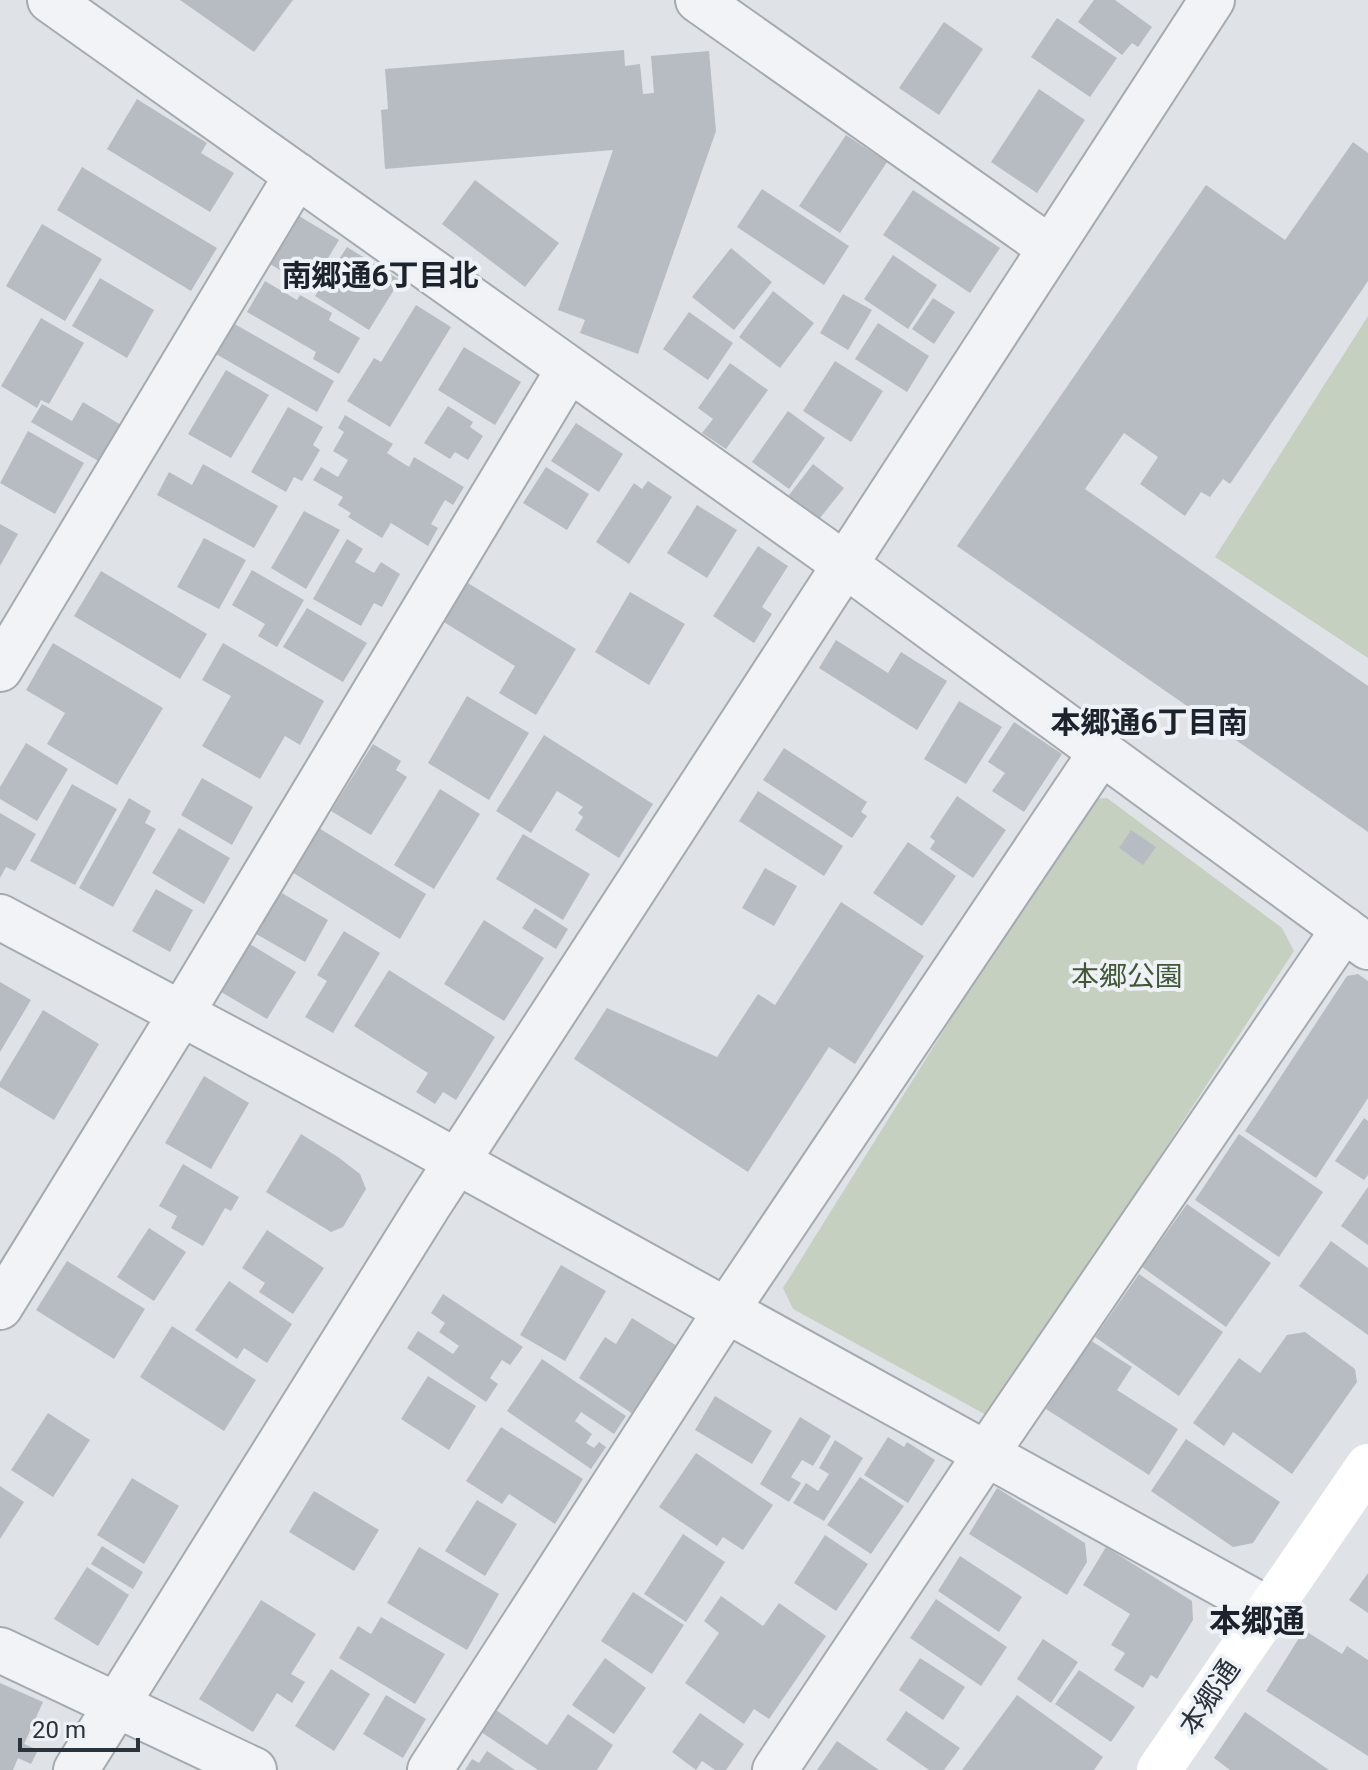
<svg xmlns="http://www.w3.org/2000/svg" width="1368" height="1770" font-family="Roboto,'Noto Sans JP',sans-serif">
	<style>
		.green { fill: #c6d0c1 }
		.building { fill: #b7bcc3 }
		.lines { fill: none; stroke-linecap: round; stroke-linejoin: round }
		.street-casing { stroke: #a5aab0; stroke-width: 48 }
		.street { stroke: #f1f3f6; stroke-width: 44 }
		.secondary { stroke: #fff; stroke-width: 44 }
		.labels { text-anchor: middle; stroke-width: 8; stroke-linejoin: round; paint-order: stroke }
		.park-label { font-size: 28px; fill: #415738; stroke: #eef1f5 }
		.street-label { font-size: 28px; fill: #2a323c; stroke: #eef1f5 }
		.neighbourhood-label { font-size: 30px; font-weight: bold; fill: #1c232d; stroke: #eef1f5 }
		.quarter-label { font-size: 32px; font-weight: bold; fill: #1c232d; stroke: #eef1f5 }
	</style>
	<rect width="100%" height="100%" fill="#dfe3e7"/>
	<!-- green -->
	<path class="green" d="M1368 316V658L1215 557Z
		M1107 798 1282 928 1294 951 990 1417 793 1309 783 1288 1088 799Z"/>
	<!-- building -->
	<path class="building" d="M180 0H293L254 52Z
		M1094 0H1115L1152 27 1138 47 1132 43 1122 55 1078 22Z
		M1057 18 1117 58 1090 97 1031 57Z
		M944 22 983 49 939 115 899 88Z
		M624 50 625 66 640 64 643 94 654 93 651 56 709 51 716 131 638 354 580 333 585 320 558 310 613 150 385 169 381 110 388 109 385 69Z
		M1039 89 1085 120 1037 193 991 162Z
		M137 99 207 143 201 153 234 173 210 212 107 149Z
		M846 135 887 162 840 233 799 206Z
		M1353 142 1368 153V281L1230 484 1223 479 1210 497 1201 492 1185 516 1140 484 1158 457 1124 433 1085 489 1368 686V832L957 546 1206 185 1285 240Z
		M82 167 217 248 191 291 57 210Z
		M475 180 559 243 525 287 442 224Z
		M762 189 849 246 824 285 737 227Z
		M913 190 1000 248 970 293 883 235Z
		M299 216 339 240 310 288 270 264Z
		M42 224 102 259 65 321 6 286Z
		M347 247 400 280 369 330 315 296Z
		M731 248 772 282 734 330 692 297Z
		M893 255 937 285 908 329 864 299Z
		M100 278 154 310 127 358 72 326Z
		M265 281 297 300 300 295 332 313 329 320 360 338 339 374 313 359 316 352 247 312Z
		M773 291 814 323 780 368 739 337Z
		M843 294 872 310 848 350 820 333Z
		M933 298 955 312 934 344 912 329Z
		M416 305 451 327 390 427 347 401 374 358 381 362Z
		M689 312 733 343 708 380 663 349Z
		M41 318 84 343 49 404 41 400 37 408 1 386Z
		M233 323 334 381 317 412 216 354Z
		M878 323 929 356 907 392 855 359Z
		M464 347 521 382 495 425 438 390Z
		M835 361 883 391 851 442 803 411Z
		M730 363 768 390 726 449 702 433 713 419 698 408Z
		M226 370 269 395 231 458 188 434Z
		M83 402 121 425 100 462 31 422 42 404 72 421Z
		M448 406 473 422 470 427 483 436 468 460 455 452 450 459 424 443Z
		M288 407 323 427 313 445 320 450 302 481 294 477 286 492 251 472Z
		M788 411 825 438 789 489 752 462Z
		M345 415 393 444 387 453 409 467 414 457 464 487 453 505 445 500 431 524 438 528 428 546 391 523 382 538 348 517 351 513 338 505 343 497 313 480 321 467 338 477 348 460 333 451 344 432 338 428Z
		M576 423 623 454 599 492 551 461Z
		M28 431 84 463 55 514 0 483Z
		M203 464 278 506 254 548 157 495 169 472 192 485Z
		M813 464 844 488 816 523 786 499Z
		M546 467 589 494 567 530 523 503Z
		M648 481 672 497 629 564 596 542 634 483 642 489Z
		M697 505 737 530 707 578 667 553Z
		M304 511 340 530 306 589 271 568Z
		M0 524 18 534 0 566Z
		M204 538 246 560 219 609 177 587Z
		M347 539 363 549 355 562 374 573 381 562 400 574 382 607 374 603 361 626 313 599Z
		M758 546 788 566 762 607 772 614 754 643 713 616Z
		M252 570 304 600 277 647 258 636 265 624 232 605Z
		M101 571 207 634 180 679 74 616Z
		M463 580 576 649 536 715 499 693 515 666 439 619Z
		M630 592 685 624 649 685 595 652Z
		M307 608 367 643 343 682 283 647Z
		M836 640 888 673 901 652 947 681 917 730 819 668Z
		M53 643 163 708 117 785 47 744 65 713 26 690Z
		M223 643 324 701 300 745 285 736 260 779 202 746 231 696 202 680Z
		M467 696 529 733 489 800 428 763Z
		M959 701 1002 727 966 784 924 759Z
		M1014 722 1062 754 1024 812 992 791 1005 773 988 762Z
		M544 735 653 804 619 858 575 830 583 817 578 813 583 807 557 791 531 833 496 811Z
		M26 743 68 769 37 821 0 799V787Z
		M373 744 401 761 396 770 407 777 371 835 331 811Z
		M784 748 867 802 861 812 867 816 852 838 763 780Z
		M202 778 253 807 232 845 181 815Z
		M72 784 117 809 75 885 30 861Z
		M440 789 480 814 434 889 394 865Z
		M758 791 843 846 824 876 739 821Z
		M957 796 1006 830 973 878 930 849 935 841 930 837Z
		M129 798 151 811 145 823 156 829 113 907 79 888Z
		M0 813 36 834 15 871 6 867 0 878Z
		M314 825 426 894 400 939 287 869Z
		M179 828 230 858 204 904 152 873Z
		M1131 830 1156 847 1143 865 1119 848Z
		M523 834 590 874 563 920 496 879Z
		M908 842 956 876 922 926 873 893Z
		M765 868 797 886 774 926 742 908Z
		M156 889 193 910 170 952 132 931Z
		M275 889 328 920 305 962 251 931Z
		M841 902 924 956 855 1064 829 1047 748 1172 574 1059 607 1008 717 1057 758 994 775 1005Z
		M535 908 568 929 556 949 522 928Z
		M484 920 544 958 504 1021 444 984Z
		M344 931 380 953 333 1033 305 1017 327 981 317 975Z
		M245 941 296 972 267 1019 216 989Z
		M389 970 495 1037 456 1100 443 1092 435 1104 416 1092 428 1073 354 1026Z
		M1358 974 1368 981V1098L1316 1178 1245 1131 1347 976Z
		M0 982 31 1000 0 1052Z
		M43 1010 99 1044 54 1120 0 1087V1082Z
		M204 1076 249 1103 211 1169 165 1143Z
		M1364 1118 1368 1121V1175L1364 1180 1335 1161Z
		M301 1134 338 1157 360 1174 366 1189 343 1227 331 1232 266 1192Z
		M1239 1134 1323 1192 1279 1257 1195 1200Z
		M183 1164 239 1197 231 1211 225 1208 203 1246 171 1228 177 1216 159 1206Z
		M1368 1187V1245L1341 1226Z
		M1187 1204 1271 1263 1226 1327 1142 1267Z
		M149 1228 186 1252 154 1301 117 1277Z
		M267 1230 324 1268 293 1314 259 1292 265 1283 242 1268Z
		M1331 1241 1368 1268V1335L1299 1286Z
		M67 1261 145 1309 114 1359 36 1310Z
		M561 1265 606 1291 565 1361 520 1335Z
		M1139 1274 1223 1332 1179 1396 1095 1337Z
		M229 1281 292 1324 267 1363 244 1348 237 1359 195 1330Z
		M443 1294 523 1347 510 1365 502 1360 490 1378 498 1384 486 1402 407 1348 418 1331 453 1354 459 1346 439 1332 445 1323 431 1313Z
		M632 1318 677 1346 633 1414 579 1378 605 1337 616 1344Z
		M172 1326 256 1380 224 1431 140 1377Z
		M1305 1332 1355 1369 1357 1382 1292 1474 1233 1432 1224 1446 1193 1423 1239 1358 1260 1373 1287 1335Z
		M1090 1340 1132 1367 1117 1390 1178 1429 1149 1475 1046 1409Z
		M542 1359 626 1416 614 1434 581 1412 575 1421 592 1434 586 1443 594 1448 599 1442 606 1447 591 1469 507 1411Z
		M428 1376 476 1406 449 1450 401 1419Z
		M715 1396 772 1431 752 1464 695 1430Z
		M48 1413 90 1440 53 1497 11 1470Z
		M800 1417 831 1436 813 1466 802 1460 791 1477 801 1483 789 1502 760 1484Z
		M501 1427 583 1479 555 1524 509 1494 502 1504 466 1481Z
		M888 1437 904 1447 907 1442 935 1460 908 1503 864 1475Z
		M1186 1439 1280 1502 1253 1543 1233 1547 1151 1491Z
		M835 1440 863 1458 824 1521 793 1503 806 1483 818 1491 829 1474 819 1468Z
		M696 1453 773 1505 743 1550 723 1537 717 1546 659 1507Z
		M860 1477 904 1506 871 1554 827 1525Z
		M132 1478 179 1506 144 1564 97 1535Z
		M0 1486 24 1502 0 1539Z
		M997 1488 1085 1543 1087 1562 1067 1595 969 1534Z
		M314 1491 379 1530 354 1571 289 1532Z
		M477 1500 517 1524 485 1576 445 1551Z
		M683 1534 725 1562 686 1622 644 1594Z
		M825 1535 868 1564 836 1611 794 1583Z
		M102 1546 143 1572 133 1589 91 1564Z
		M419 1547 499 1594 467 1650 387 1603Z
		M1106 1547 1192 1601 1193 1620 1157 1679 1151 1675 1143 1688 1114 1670 1125 1653 1111 1645 1130 1614 1083 1585Z
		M960 1556 1022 1597 999 1632 938 1591Z
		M87 1567 129 1595 98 1646 54 1619Z
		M1368 1573V1613L1349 1600Z
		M633 1592 684 1625 652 1674 601 1641Z
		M721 1596 763 1626 779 1603 826 1636 769 1719 754 1709 744 1724 685 1683 719 1633 704 1621Z
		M936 1599 1007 1647 981 1686 910 1638Z
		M261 1600 316 1634 291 1674 305 1682 292 1703 277 1693 253 1732 199 1699Z
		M381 1617 445 1654 415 1704 339 1658 358 1626 371 1634Z
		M1304 1630 1342 1654 1347 1646 1368 1660V1756L1266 1691Z
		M1043 1639 1078 1662 1051 1703 1017 1679Z
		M605 1658 646 1688 614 1734 572 1705Z
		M920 1658 965 1687 943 1720 899 1690Z
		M331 1669 370 1694 334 1751 295 1726Z
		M1079 1670 1135 1707 1111 1742 1055 1704Z
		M0 1683 43 1702 24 1744 38 1750 31 1764 18 1758 13 1770H0Z
		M386 1695 426 1719 403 1758 363 1734Z
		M1017 1695 1103 1757 1094 1770H962Z
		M496 1710 547 1745 568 1714 613 1745 597 1770H538L481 1732Z
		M906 1711 960 1748 944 1770H929L886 1740Z
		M1245 1712 1329 1770H1230L1214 1758Z
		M700 1713 744 1744 726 1770H715L702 1761 696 1770 672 1752Z
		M837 1741 879 1770H817Z
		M487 1751 515 1770H465L472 1759 479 1763Z"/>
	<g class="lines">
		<defs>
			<path id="street" d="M50 0 844 564 1368 947
				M698 0 1050 248
				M0 669 297 175
				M0 917 407 1134 1269 1610
				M0 1307 181 1014 569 369
				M0 1650 254 1770
				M76 1770 428 1206 1212 0
				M430 1770 726 1311 1102 751
				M775 1770 986 1454 1344 929"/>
		</defs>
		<!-- street casing -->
		<use href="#street" class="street-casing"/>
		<!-- street -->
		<use href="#street" class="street"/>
		<!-- secondary -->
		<path class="secondary" d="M1159 1770 1368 1466"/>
	</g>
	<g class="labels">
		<!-- park labels -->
		<g class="park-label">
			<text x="1127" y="986">本郷公園</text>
		</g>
		<!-- street labels -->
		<g class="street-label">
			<text transform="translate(1209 1697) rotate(-56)" y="10">本郷通</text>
		</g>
		<!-- neighbourhood labels -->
		<g class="neighbourhood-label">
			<text x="380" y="286">南郷通6丁目北</text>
			<text x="1149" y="733">本郷通6丁目南</text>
		</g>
		<!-- quarter labels -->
		<g class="quarter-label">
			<text x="1257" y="1632">本郷通</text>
		</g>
	</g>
	<!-- scale -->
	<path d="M20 1738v12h118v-12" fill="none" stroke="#2a323c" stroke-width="4"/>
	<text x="32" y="1738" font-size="24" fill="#2a323c" stroke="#eef1f5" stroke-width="6" paint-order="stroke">20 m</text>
</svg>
